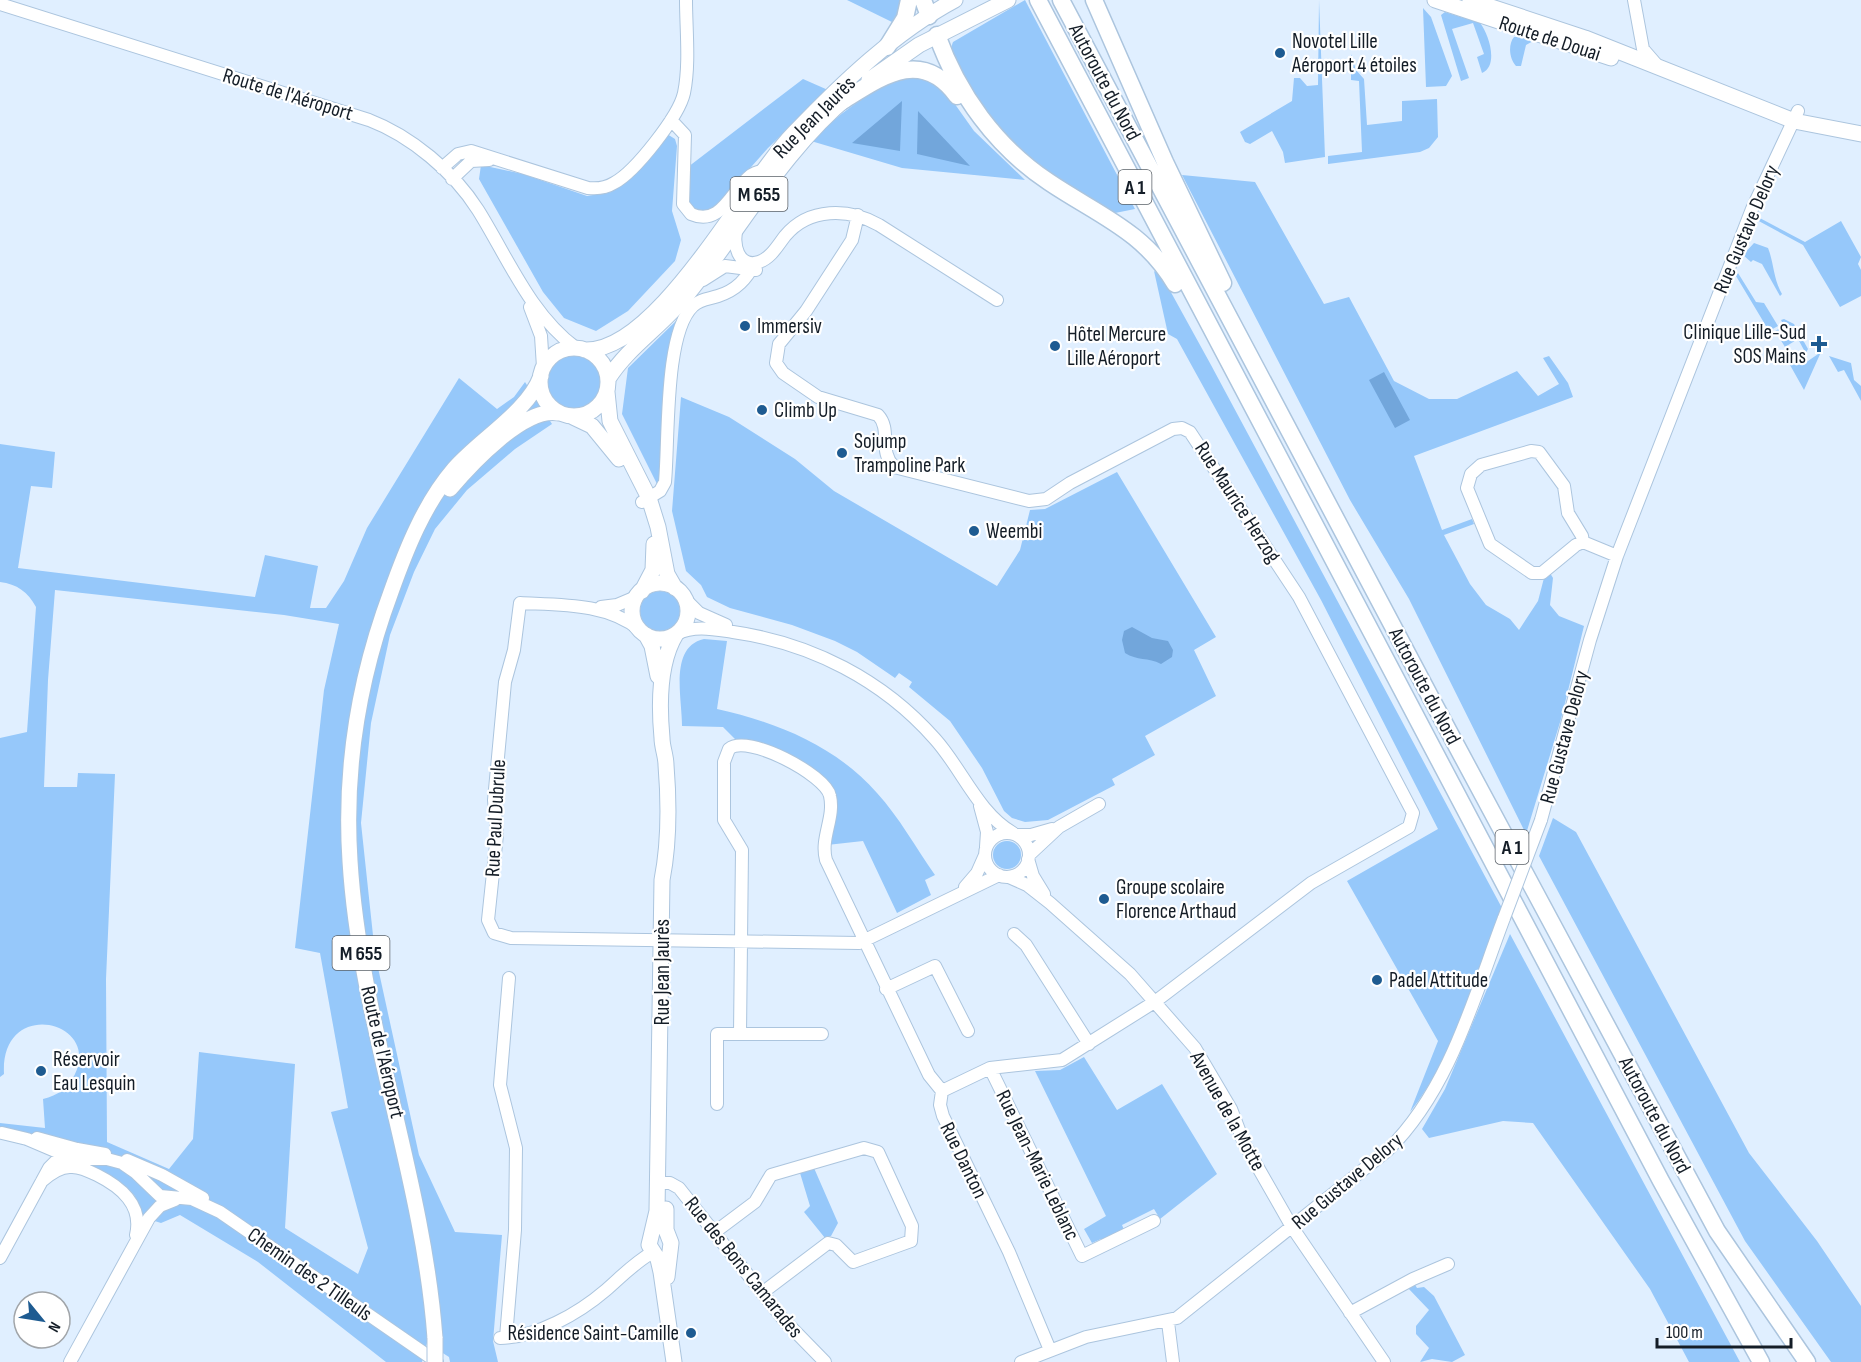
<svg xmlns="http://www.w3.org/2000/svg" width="1861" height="1362" font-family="'Sofia Sans Condensed',sans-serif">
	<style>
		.green { fill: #96c8fa; fill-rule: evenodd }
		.water { fill: #72a6db }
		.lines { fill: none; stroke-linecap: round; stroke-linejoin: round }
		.minor-casing { stroke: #acc5de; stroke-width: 14 }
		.major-casing { stroke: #acc5de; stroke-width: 17 }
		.highway-casing { stroke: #acc5de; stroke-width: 19 }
		.minor { stroke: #fff; stroke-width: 12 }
		.major { stroke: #fff; stroke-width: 15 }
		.highway { stroke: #fff; stroke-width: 16 }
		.minor-bridge-casing { stroke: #acc5de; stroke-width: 14; stroke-linecap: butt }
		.major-bridge-casing { stroke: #acc5de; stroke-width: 17; stroke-linecap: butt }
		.minor-bridge { stroke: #fff; stroke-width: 12 }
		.major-bridge { stroke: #fff; stroke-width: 15 }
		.poi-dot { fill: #1e5b91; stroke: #fff; stroke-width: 2 }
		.labels { text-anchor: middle; stroke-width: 4.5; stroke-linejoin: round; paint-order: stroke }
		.shield { fill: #fff; stroke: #5a6168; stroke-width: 1.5 }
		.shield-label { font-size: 20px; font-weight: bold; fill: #141d27 }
		.street-label { font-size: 21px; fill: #141d27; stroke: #fff }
		.poi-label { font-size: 21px; fill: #141d27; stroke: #fff; text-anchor: start }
	</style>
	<rect width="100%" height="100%" fill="#e0efff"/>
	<!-- green -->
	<path class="green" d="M847 0H902L894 23Z
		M1025 0 1135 209 1115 213C1047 173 1001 148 963 75 957 65 948 53 953 42Z
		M1319 0 1325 157 1285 163 1283 152 1272 131 1250 144 1245 142 1240 132 1292 101 1294 78H1300L1307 86 1318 85Z
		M1423 8 1431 17 1452 76 1446 86 1426 87Z
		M1445 12 1480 23C1489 34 1499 66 1482 73L1477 57 1484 54 1473 23 1452 29 1469 78 1461 81 1441 15Z
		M1521 36 1535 40 1526 45 1521 66H1516C1509 59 1508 44 1514 37Z
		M1351 54 1356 70 1364 79 1367 125 1402 121V101L1437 99 1438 137 1429 148 1420 152 1328 164V156L1362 152 1359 81 1351 80Z
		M900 76 924 77 947 93 974 131 1025 180 902 168 811 141C838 114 866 95 900 76Z
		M803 79 828 90 768 148 712 211 692 210 688 201V167Z
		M667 134 675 139 677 146 672 211 681 240 675 261 628 311 596 331 564 318 543 292 479 179 481 165 523 174 587 196 611 192 631 178Z
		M1182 175 1255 182 1324 304 1349 297 1394 381 1429 399H1457L1517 371 1538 396 1559 384 1543 358 1549 356 1568 383 1573 397 1414 456 1442 530 1472 519 1474 524 1444 535 1470 584 1486 605 1510 619 1519 630 1538 601 1544 578 1550 573 1553 578 1550 605 1559 616 1584 626 1561 719 1526 834 1409 599 1350 500Z
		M1756 216 1805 242 1841 221 1861 257 1858 264 1861 270V296L1840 307 1803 245 1755 219Z
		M1754 243 1768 248C1774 263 1773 278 1782 294L1780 296 1762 264 1753 260 1751 262 1743 255Z
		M1154 271 1162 276 1211 365 1502 908C1476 976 1456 1054 1410 1112L1438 1041 1347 881 1438 829 1321 600 1177 339 1168 334Z
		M1738 273 1756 302 1764 303 1778 326 1769 331 1736 276Z
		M679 318 659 488 622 414 628 368Z
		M1784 319 1794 324 1808 349 1804 357 1808 361 1821 352 1804 390 1790 365 1794 363 1793 359 1805 352 1798 339 1785 347 1775 331 1784 326 1781 320Z
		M547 382a27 27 0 1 1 54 0a27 27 0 1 1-54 0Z
		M1829 356 1851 363 1854 380 1861 386V401L1844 370 1838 372Z
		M459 378 497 409 514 397 525 382 552 424 515 449 467 490 435 529 414 572 390 635 371 723 361 823 375 954 419 1155 455 1232 502 1235 493 1341 498 1362H450L449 1357 427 1343 422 1362H386L258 1262 180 1215 161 1223 142 1217C140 1210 138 1201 134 1195 121 1174 26 1144 0 1139V1123L45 1128 43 1099C58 1095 68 1089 75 1074 101 1020 0 997 4 1074L0 1077V738L27 732 36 607C28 592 17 584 0 582V444L55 452 52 488 31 486 18 568 255 597 265 555 318 566 310 608H326L344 581 367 528ZM55 590 284 615 339 624 324 690 295 948 320 953 348 1108 331 1112 368 1248 358 1274 285 1228 295 1064 199 1052 193 1139 169 1169 107 1142 106 979 115 774 78 773 77 787H44L48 680Z
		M681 397 729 417 795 459 834 491 997 586 1020 550 1030 510 1045 509 1117 472 1216 637 1194 650 1216 696 1145 736 1155 755 1112 779 1115 785 1048 820 1025 822 1012 818 1004 811 982 768 950 721 909 687 912 682 899 673 895 678 857 652 835 641 792 625 730 608 707 597 701 585 686 571 672 511Z
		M640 611a20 20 0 1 1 40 0a20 20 0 1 1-40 0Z
		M704 639 727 641 717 709C776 722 836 746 877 793 899 817 916 848 935 875L925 880 931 895 897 913 863 841 827 845 830 787 737 741 723 727 682 726C682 697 669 647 704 639Z
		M1553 818 1576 832 1749 1153 1817 1241 1861 1306V1362H1831L1745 1241 1539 856Z
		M993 855a14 14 0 1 1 28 0a14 14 0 1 1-28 0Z
		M1510 934 1740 1362H1689L1650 1289 1533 1123 1503 1121 1429 1138 1422 1129 1445 1089Z
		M1084 1057 1117 1110 1162 1084 1217 1174 1160 1219 1154 1209 1122 1225 1125 1232 1104 1242 1101 1239 1092 1243 1084 1229 1106 1216 1035 1071 1060 1070Z
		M814 1168 838 1223 831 1236 825 1238 804 1212 810 1206 800 1173Z
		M1414 1283 1417 1288 1424 1287 1434 1296 1465 1355 1452 1362 1432 1359 1420 1362 1429 1348 1416 1334V1326L1429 1310 1407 1287Z"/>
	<!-- water -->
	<path class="water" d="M902 101 900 151 852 143Z
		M918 111 970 166 917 154Z
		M1384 372 1410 420 1395 428 1369 380Z
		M1132 627 1152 638 1168 641 1173 650 1172 657 1161 664C1148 657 1137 661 1125 653L1122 640 1124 631Z"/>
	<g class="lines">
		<defs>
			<path id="minor" d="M1634 0 1643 49 1656 64
				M0 4 369 120C411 136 454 172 478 210 508 258 530 314 576 348
				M671 120 685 135 683 204 691 214C721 227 731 191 750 176 753 173 759 172 763 170
				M442 168 458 154 471 151 588 188C597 189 606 188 614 183 635 172 679 116 684 93 690 64 686 29 686 0
				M452 179 471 161 489 160
				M858 215 852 240 806 311 779 344 776 363 783 373 818 397 878 415C892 430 878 451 894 467L1029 501 1046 499 1070 483 1173 429 1182 428 1190 432 1299 597 1413 813 1409 827 1311 883 1156 1001 1062 1060 990 1068 942 1091
				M737 228C732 243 738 269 759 262 771 258 778 245 785 236 809 207 849 208 879 225L997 300
				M703 280 725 266 756 270
				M530 307 541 336 543 367
				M642 502 660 491 665 482C669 441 664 333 693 306 700 299 709 299 718 296 737 290 746 279 755 263
				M1583 542 1582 536 1568 513 1564 486 1539 452 1531 451 1481 465 1471 474 1467 488 1490 544 1532 573H1542L1576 545 1583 542 1617 556
				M685 599 699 613 726 625
				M601 607 617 605 636 597
				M640 630C607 603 561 605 520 603L514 650 505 682 494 800 497 835 488 920 494 933 511 938 859 943 999 875
				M676 634C695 625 713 629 733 632 811 643 883 680 935 739 962 769 978 813 1013 833
				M980 806 987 832 986 847
				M1541 820 1590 640 1617 556 1752 209 1798 111
				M985 855a22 22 0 1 1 44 0a22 22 0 1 1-44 0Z
				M1017 835H1031L1052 829
				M1029 855 1059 827 1099 804
				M1028 859 1033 876 1044 894
				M1009 877 1027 885 1050 903 1130 974 1195 1048 1231 1109 1244 1143 1292 1227 1384 1362
				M965 887 977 873 985 855
				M1014 934 1026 945 1089 1044
				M886 989 935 966 968 1031
				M740 1034H822
				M990 1068 1082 1256 1154 1221
				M942 1091 940 1105 943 1116 1009 1252 1050 1350
				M717 1104V1034H740L742 850 724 820V762L729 749C747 733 826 775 830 796 835 818 820 838 826 860L929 1075 942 1091
				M2 1133 27 1139 74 1159H107L122 1163 135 1172 160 1196 192 1199 220 1212 437 1362
				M37 1138 77 1149 105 1154
				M127 1160 162 1175 203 1198
				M42 1181C50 1174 59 1167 70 1167 79 1166 89 1171 97 1175 121 1187 143 1205 136 1235
				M657 1183H670L679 1188 783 1319 825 1362
				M715 1232 755 1202 771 1175 864 1148 878 1152 912 1226 911 1241 853 1262 836 1245 828 1243 762 1293
				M0 1258 49 1168 59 1158 70 1153
				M1350 1313 1413 1279 1448 1264
				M1168 1322 1173 1362
				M506 1337 515 1230 516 1148 500 1085 509 978
				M500 1338C537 1337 578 1314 606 1290 622 1276 634 1263 653 1252
				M70 1362 149 1218 160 1206 175 1200
				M1021 1362 1086 1337 1177 1318 1388 1150C1450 1089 1474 997 1504 918"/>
			<path id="major" d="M1435 0 1611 58
				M1470 0 1585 38 1794 121 1861 134
				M869 80 919 45 1008 0
				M540 382a34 34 0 1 1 68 0a34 34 0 1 1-68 0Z
				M585 350C658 352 745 183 794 133 841 84 895 32 955 0
				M608 379C628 347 662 326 686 296 741 229 782 151 850 95
				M607 392 610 421 649 498 658 527 667 574 675 588
				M571 416 592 426 619 459
				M450 489C471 464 524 407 558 413
				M632 611a28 28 0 1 1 56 0a28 28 0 1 1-56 0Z
				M642 591 653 570 654 544
				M646 635 652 646 658 676
				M666 1209V1230L671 1243 667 1277
				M435 1338C423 1176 360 1023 350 861 344 770 359 678 391 592 406 550 424 504 454 469 480 439 528 412 541 376
				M674 1362 661 1272 658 1259 649 1245 657 1211 662 880C669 844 669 802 666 765 666 756 662 747 662 738 659 706 659 662 676 634"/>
			<path id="highway" d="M923 0 929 16
				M1038 0 1661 1181 1761 1362
				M1061 0 1433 702 1717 1231 1807 1362
				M1094 0 1165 162 1223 283
				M937 35C958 94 996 147 1049 182 1098 215 1144 231 1175 284
				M887 47 905 18 909 0
				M841 102C880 78 921 46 957 96"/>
		</defs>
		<!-- minor casing -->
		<use href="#minor" class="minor-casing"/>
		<!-- major casing -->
		<use href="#major" class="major-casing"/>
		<!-- highway casing -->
		<use href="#highway" class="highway-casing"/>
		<!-- minor -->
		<use href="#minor" class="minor"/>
		<!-- major -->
		<use href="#major" class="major"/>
		<!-- highway -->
		<use href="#highway" class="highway"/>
		<defs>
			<path id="minor-bridge" d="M1504 918 1541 820"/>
			<path id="major-bridge" d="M435 1338V1362"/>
		</defs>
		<!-- minor-bridge casing -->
		<use href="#minor-bridge" class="minor-bridge-casing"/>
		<!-- major-bridge casing -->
		<use href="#major-bridge" class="major-bridge-casing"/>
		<!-- minor-bridge -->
		<use href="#minor-bridge" class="minor-bridge"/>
		<!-- major-bridge -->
		<use href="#major-bridge" class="major-bridge"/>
	</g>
	<!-- markers -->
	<g class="poi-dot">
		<circle cx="1280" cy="53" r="6"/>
		<circle cx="745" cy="326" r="6"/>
		<path d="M1816 335h6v6h6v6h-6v6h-6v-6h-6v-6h6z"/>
		<circle cx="1055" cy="346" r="6"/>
		<circle cx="762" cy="410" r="6"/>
		<circle cx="842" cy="453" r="6"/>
		<circle cx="974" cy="531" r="6"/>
		<circle cx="1104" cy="899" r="6"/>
		<circle cx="1377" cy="980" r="6"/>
		<circle cx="41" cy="1071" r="6"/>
		<circle cx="691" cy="1333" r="6"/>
	</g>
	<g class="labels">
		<!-- shield labels -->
		<g class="shield">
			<rect x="1118.5" y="170" width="33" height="34" rx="4.5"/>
			<rect x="730.5" y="177" width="57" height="34" rx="4.5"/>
			<rect x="1495.5" y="830" width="33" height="34" rx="4.5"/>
			<rect x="332.5" y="936" width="57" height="34" rx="4.5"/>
		</g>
		<g class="shield-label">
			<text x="1135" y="194">A 1</text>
			<text x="759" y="201">M 655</text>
			<text x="1512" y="854">A 1</text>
			<text x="361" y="960">M 655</text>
		</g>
		<!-- street labels -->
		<g class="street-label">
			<text transform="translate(1550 38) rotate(18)" y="7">Route de Douai</text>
			<text transform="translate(1105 82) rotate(62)" y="7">Autoroute du Nord</text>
			<text transform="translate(288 94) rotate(17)" y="7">Route de l'Aéroport</text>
			<text transform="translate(814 117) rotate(-45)" y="7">Rue Jean Jaurès</text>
			<text transform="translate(1746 229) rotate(-67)" y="7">Rue Gustave Delory</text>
			<text transform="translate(1238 502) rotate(57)" y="7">Rue Maurice Herzog</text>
			<text transform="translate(1425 686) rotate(62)" y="7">Autoroute du Nord</text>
			<text transform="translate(1564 737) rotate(-75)" y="7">Rue Gustave Delory</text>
			<text transform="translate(495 818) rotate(-87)" y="7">Rue Paul Dubrule</text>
			<text transform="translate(662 972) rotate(-90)" y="7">Rue Jean Jaurès</text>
			<text transform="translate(383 1052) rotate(77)" y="7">Route de l'Aéroport</text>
			<text transform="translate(1228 1111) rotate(61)" y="7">Avenue de la Motte</text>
			<text transform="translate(1655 1115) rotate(62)" y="7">Autoroute du Nord</text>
			<text transform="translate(964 1160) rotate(64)" y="7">Rue Danton</text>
			<text transform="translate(1038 1165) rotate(64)" y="7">Rue Jean-Marie Leblanc</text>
			<text transform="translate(1347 1181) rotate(-40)" y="7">Rue Gustave Delory</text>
			<text transform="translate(744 1267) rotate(51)" y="7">Rue des Bons Camarades</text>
			<text transform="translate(310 1274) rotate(35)" y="7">Chemin des 2 Tilleuls</text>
		</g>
		<!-- poi labels -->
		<g class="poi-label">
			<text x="1292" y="48">Novotel Lille<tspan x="1292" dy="24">Aéroport 4 étoiles</tspan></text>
			<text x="757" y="333">Immersiv</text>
			<text x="1806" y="339" text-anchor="end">Clinique Lille-Sud<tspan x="1806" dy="24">SOS Mains</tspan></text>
			<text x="1067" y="341">Hôtel Mercure<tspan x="1067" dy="24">Lille Aéroport</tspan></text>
			<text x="774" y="417">Climb Up</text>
			<text x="854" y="448">Sojump<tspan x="854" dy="24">Trampoline Park</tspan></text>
			<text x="986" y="538">Weembi</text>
			<text x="1116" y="894">Groupe scolaire<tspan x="1116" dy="24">Florence Arthaud</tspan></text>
			<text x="1389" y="987">Padel Attitude</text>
			<text x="53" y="1066">Réservoir<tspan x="53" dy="24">Eau Lesquin</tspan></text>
			<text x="679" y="1340" text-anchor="end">Résidence Saint-Camille</text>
		</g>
	</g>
	<!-- north arrow -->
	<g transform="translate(42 1320) rotate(120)"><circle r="28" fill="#ffffff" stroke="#a1a5a9" stroke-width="1.5"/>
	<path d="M0-4.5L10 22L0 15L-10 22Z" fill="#1e5b91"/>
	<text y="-9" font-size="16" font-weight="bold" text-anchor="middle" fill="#141d27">N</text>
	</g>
	<!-- scale -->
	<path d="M1657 1338v9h134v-9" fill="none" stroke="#141d27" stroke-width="3"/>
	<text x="1666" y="1338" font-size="18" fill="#141d27" stroke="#ffffff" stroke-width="4.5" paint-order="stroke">100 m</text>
</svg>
